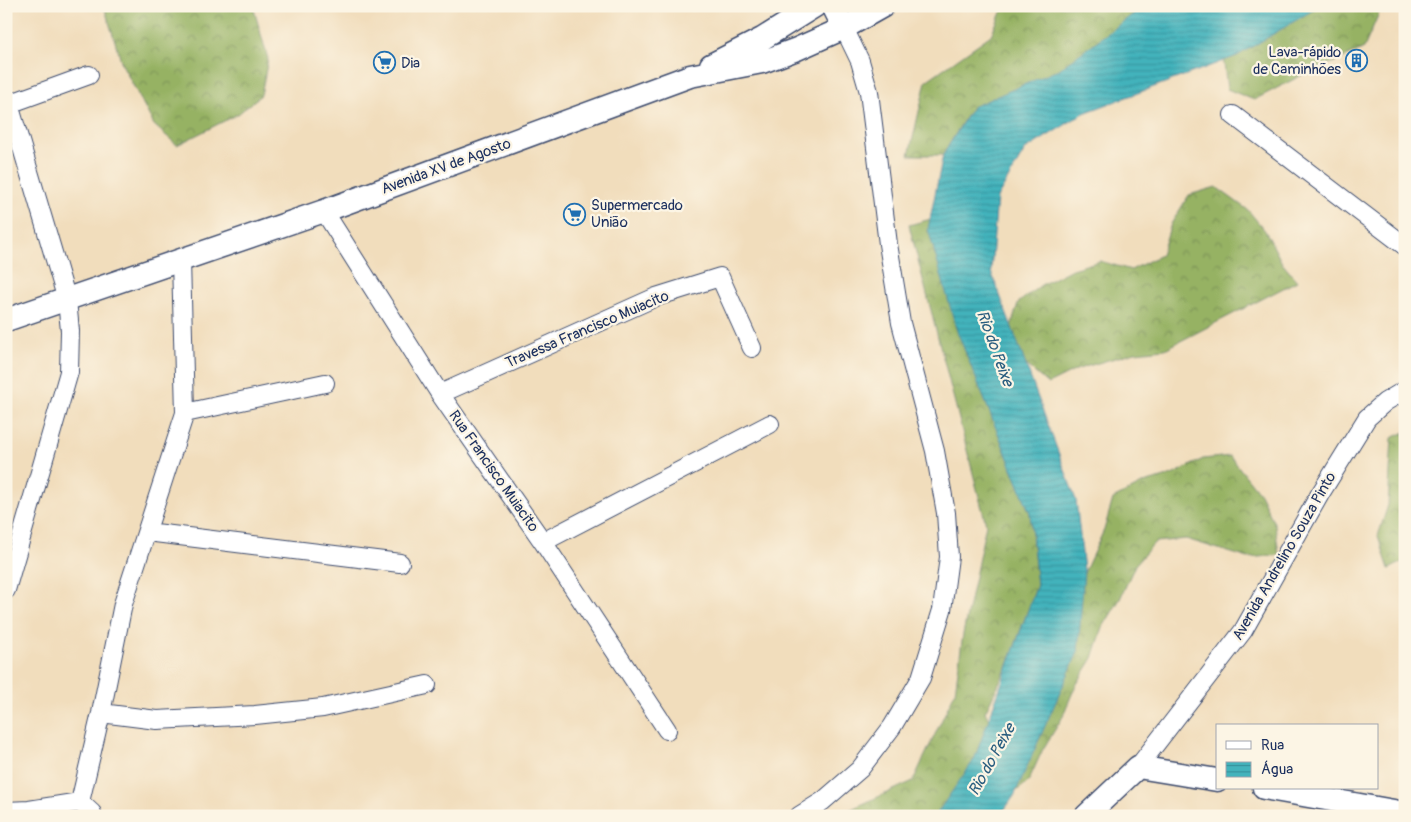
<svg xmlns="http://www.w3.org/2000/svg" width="1411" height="822" font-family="Pangolin,sans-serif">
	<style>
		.forest { fill: url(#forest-crowns); stroke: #587061 }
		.water { fill: url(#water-rules); stroke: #2f718d }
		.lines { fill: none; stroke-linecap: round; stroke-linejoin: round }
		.minor-casing { stroke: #3b496c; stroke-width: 20 }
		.tertiary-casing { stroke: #3b496c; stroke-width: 25 }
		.minor { stroke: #fff; stroke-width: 18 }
		.tertiary { stroke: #fff; stroke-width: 22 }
		.labels { text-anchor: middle; stroke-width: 4.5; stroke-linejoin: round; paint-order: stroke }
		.poi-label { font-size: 15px; fill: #1b2f5e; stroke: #fcf5e5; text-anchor: start }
		.street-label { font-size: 15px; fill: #1b2f5e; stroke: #fcf5e5 }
		.water-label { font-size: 16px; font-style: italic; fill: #295d7f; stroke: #fcf5e5 }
	</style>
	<defs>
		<pattern id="forest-crowns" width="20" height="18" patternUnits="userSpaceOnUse" patternTransform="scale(1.25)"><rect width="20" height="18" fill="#96b264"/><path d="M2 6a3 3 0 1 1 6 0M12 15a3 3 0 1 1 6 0" fill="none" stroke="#7a9156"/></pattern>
		<pattern id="water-rules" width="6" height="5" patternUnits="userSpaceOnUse" patternTransform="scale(1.25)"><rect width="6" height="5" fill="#43b3bc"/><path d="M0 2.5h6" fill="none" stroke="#37929c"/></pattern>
	</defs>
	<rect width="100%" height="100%" fill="#fcf5e5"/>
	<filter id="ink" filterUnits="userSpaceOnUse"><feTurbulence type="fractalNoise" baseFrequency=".02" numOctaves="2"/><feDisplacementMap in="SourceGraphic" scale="10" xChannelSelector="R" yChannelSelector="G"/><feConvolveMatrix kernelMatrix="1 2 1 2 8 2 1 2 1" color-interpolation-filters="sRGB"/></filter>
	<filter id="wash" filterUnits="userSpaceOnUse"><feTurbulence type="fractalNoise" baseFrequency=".0096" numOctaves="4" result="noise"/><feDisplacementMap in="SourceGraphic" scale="20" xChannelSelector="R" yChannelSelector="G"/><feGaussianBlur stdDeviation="1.12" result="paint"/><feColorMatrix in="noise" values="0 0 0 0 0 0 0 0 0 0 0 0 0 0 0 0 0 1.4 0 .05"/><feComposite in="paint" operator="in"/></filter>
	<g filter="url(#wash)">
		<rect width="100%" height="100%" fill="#f1ddbc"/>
		<!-- forest -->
		<path class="forest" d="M104 6H253L268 59 261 95 238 114 177 145 154 125 122 64Z
			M1004 6H1141L1103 50 968 113 943 155H909L926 81 991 35Z
			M1291 6H1382L1364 48 1337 61 1308 72 1254 100 1227 89 1223 56Z
			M1216 187 1248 210 1266 232 1282 263 1297 281 1165 349 1135 352 1078 369 1048 384 1025 364 1009 334 1018 303 1041 285 1072 269 1100 261 1131 270 1161 255 1171 224 1189 195Z
			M938 217 955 325 1030 513 1037 585 1008 665 985 712 995 731 952 816H836L913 781 955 692 963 634 986 524 909 225Z
			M1405 432V561L1389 569 1378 536 1388 505 1392 438Z
			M1230 456 1260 494 1275 525 1279 555 1248 558 1186 539 1155 542 1135 565 1120 599 1103 627 1093 658 1075 687 1061 720 1043 749 1028 782 1005 800 1037 674 1104 530 1113 499 1144 483 1172 475 1203 459Z"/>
		<!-- water -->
		<path class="water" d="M1144 6H1316L1313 10 1237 56 1084 113 1025 150 997 198 991 271 1076 500 1084 570 1078 652 1014 796 1000 816H935L974 760 1037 585 1030 513 957 331 928 229 943 155 972 107 1058 70Z"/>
	</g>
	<g filter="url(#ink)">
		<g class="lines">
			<defs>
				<path id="minor" d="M6 105 89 75
					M1233 115 1405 246
					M324 211 440 394 543 542 667 730
					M440 394 656 297 720 277 752 348
					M185 413 325 383
					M147 532 400 563
					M543 542 770 424
					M6 590 69 372 70 331 67 300 9 104
					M101 713 157 720 255 715 323 708 427 685
					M1138 767 1243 631 1320 494 1367 418 1385 402 1405 390
					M6 811 29 810 80 802
					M92 816V813L80 802 101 713 123 604 185 413 181 260
					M799 816 823 801 860 769 892 727 921 678 942 610 949 557 946 513 935 451 901 323 888 244 869 92 860 61 844 28"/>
				<path id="tertiary" d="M833 6 844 28
					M711 65 762 39 815 6
					M6 320 324 211 690 76 762 62 797 49 844 28 883 6
					M1264 788 1405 813
					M1086 816 1138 767 1217 780"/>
			</defs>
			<!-- minor casing -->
			<use href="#minor" class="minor-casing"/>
			<!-- tertiary casing -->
			<use href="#tertiary" class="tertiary-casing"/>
			<!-- minor -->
			<use href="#minor" class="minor"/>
			<!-- tertiary -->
			<use href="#tertiary" class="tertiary"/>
		</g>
	</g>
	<!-- icons -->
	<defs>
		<symbol id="building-ring" viewBox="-11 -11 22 22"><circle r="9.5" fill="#fcf5e5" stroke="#1f6fb2" stroke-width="1.5"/><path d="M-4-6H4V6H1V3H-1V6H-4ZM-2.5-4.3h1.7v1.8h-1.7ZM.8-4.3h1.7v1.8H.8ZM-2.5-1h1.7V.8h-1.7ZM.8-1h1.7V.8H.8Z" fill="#1f6fb2"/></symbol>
		<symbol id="supermarket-ring" viewBox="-11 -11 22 22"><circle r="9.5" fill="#fcf5e5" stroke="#1f6fb2" stroke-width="1.5"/><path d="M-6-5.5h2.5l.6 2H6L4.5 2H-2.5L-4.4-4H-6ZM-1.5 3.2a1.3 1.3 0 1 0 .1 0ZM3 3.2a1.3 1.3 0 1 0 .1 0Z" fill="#1f6fb2"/></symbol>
	</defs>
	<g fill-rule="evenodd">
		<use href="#building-ring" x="1344" y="48" width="25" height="25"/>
		<use href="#supermarket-ring" x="372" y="50" width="25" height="25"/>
		<use href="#supermarket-ring" x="562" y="202" width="25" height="25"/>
	</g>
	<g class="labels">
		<!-- poi labels -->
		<g class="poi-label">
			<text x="1341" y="57" text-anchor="end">Lava-rápido<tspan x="1341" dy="17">de Caminhões</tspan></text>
			<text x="401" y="68">Dia</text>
			<text x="591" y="210">Supermercado<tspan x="591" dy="17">União</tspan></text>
		</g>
		<!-- street labels -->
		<g class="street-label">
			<text transform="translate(446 166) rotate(-20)" y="5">Avenida XV de Agosto</text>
			<text transform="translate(587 329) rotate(-23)" y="5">Travessa Francisco Muiacito</text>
			<text transform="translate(494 471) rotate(55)" y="5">Rua Francisco Muiacito</text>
			<text transform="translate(1284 556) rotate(-60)" y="5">Avenida Andrelino Souza Pinto</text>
		</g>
		<!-- water labels -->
		<g class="water-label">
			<text transform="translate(996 348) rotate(70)" y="6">Rio do Peixe</text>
			<text transform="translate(991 759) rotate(-61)" y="6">Rio do Peixe</text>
		</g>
	</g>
	<!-- margin -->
	<rect width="1411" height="822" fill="none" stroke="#fcf5e5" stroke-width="25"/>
	<!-- legend -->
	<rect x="1216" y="724" width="162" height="65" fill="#fcf5e5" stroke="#a2a6af"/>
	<rect x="1226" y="741" width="25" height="8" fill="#ffffff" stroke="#a2a6af"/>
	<text x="1261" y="750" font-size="15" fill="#1b2f5e">Rua</text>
	<rect x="1226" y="762" width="25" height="15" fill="url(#water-rules)" stroke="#a2a6af"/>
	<text x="1261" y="774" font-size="15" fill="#1b2f5e">Água</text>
</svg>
